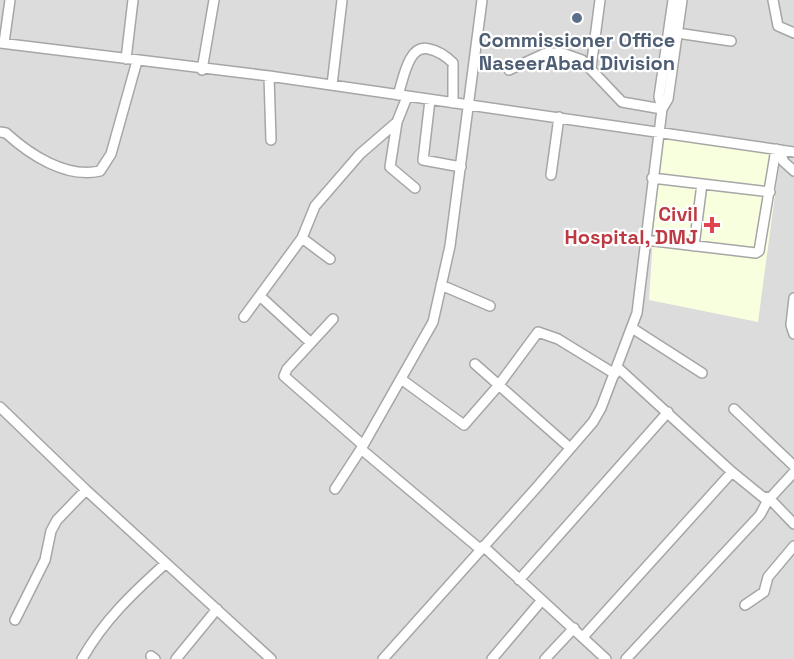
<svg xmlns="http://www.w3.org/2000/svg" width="794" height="659" font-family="'Space Grotesk',sans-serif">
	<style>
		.residential { fill: #dddcdc }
		.education { fill: #f8ffde }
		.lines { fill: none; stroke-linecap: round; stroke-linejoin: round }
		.minor-casing { stroke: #a6a6a6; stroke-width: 12 }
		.minor { stroke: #fff; stroke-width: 9 }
		.service-dot { fill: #5c6f8a; stroke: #fff; stroke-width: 2 }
		.health-dot { fill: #e0444e; stroke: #fff; stroke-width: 2 }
		.labels { text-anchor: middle; stroke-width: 4.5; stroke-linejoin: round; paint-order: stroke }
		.service-label { font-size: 20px; font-weight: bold; fill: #4e5e75; stroke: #fff }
		.health-label { font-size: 20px; font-weight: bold; fill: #be3a42; stroke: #fff; text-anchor: end }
	</style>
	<rect width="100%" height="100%" fill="#f0efe4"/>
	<!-- residential -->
	<path class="residential" d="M0 0H794V659H0Z"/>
	<!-- education -->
	<path class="education" d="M660 131 781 150 758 322 649 300Z"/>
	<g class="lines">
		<defs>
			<path id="minor" d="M773 0 778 26 794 33
				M677 33 731 41
				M0 43 269 76 794 152
				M4 43 10 0
				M126 59 133 0
				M591 68 600 0
				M202 70 214 0
				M509 70 546 53H562L582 60 622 102 662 109
				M269 76 271 140
				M332 85 342 0
				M398 95C403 81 408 43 429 49 439 51 446 56 453 63V103
				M407 97 397 122 390 167 415 188
				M430 100 423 160 461 167
				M662 109 659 97 673 0
				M0 132 6 133C29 154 66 179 100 171L111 154 137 61
				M781 150 783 161 794 171
				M551 175 559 117
				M652 178 770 192
				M302 238 330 259
				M646 240 756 253 759 251 776 149
				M694 246 702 184
				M441 285 490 306
				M261 297 311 343
				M794 298 791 325 794 334
				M244 317 302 238 315 206 360 154 397 122
				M333 319 287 369 284 376 363 445
				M632 328 702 373
				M475 364 569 447
				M617 367 732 472 764 498 772 496 794 472
				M401 379 464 425 498 386 538 332 558 339 615 374
				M0 407 86 490 271 659
				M734 409 794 466
				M361 449 480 549
				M335 489 361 449 433 322 450 246 482 0
				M483 546 606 659
				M519 580 668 412
				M745 605 764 592 768 577 794 546
				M15 620 45 560 51 531 57 520 86 490
				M583 637 732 472
				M151 656 155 659
				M82 659C104 620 133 593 165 564
				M176 659 217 609
				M383 659 537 487 593 422 601 408 637 313 662 109 668 99 682 0
				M492 659 542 600
				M545 659 574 628
				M626 659 760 515 769 498 794 524"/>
		</defs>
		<!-- minor casing -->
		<use href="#minor" class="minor-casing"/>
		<!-- minor -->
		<use href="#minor" class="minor"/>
	</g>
	<!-- markers -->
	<circle class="service-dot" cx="577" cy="18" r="6"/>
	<path class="health-dot" d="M709 216h6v6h6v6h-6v6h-6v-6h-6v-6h6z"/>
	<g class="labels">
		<!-- service labels -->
		<g class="service-label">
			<text x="577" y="47">Commissioner Office<tspan x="577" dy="23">NaseerAbad Division</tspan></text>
		</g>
		<!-- health labels -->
		<g class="health-label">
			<text x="698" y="221">Civil<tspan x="698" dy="23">Hospital, DMJ</tspan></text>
		</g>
	</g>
</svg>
